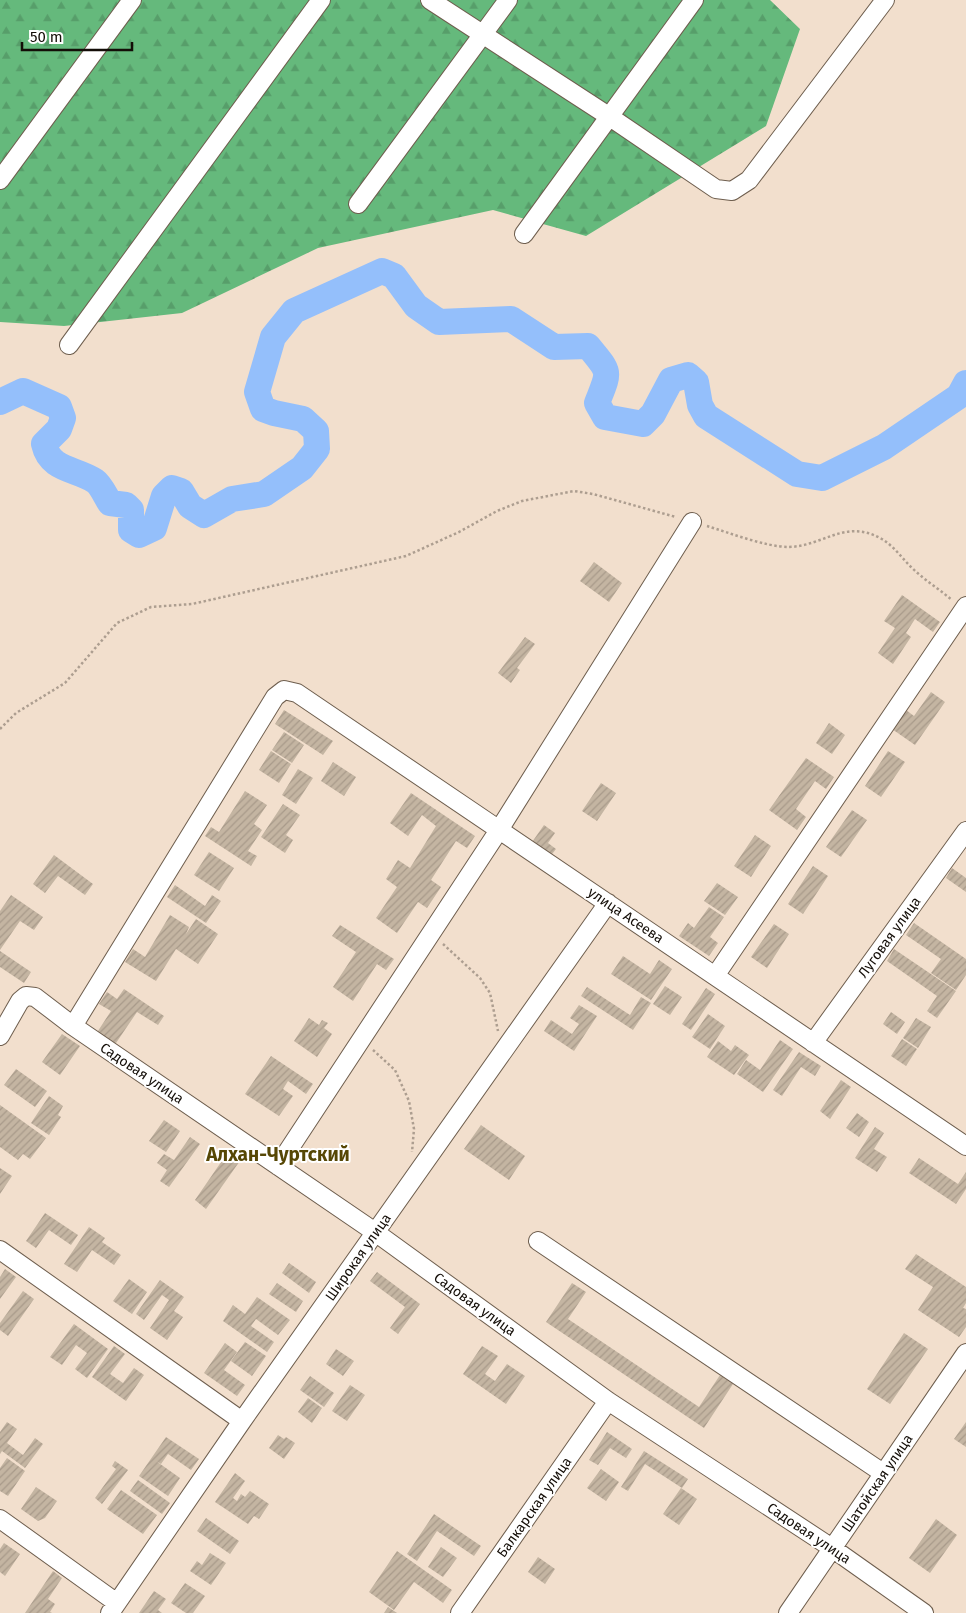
<svg xmlns="http://www.w3.org/2000/svg" width="966" height="1613" font-family="'Fira Sans',sans-serif">
	<style>
		.forest { fill: url(#forest-firs) }
		.lines { fill: none; stroke-linecap: round; stroke-linejoin: round }
		.river { stroke: #94bffb; stroke-width: 26 }
		.building { fill: url(#building-hatch) }
		.minor-casing { stroke: #6e5e4e; stroke-width: 20 }
		.path { stroke: #ad9e90; stroke-width: 2.5; stroke-dasharray: 2.5 2.5; stroke-linecap: butt }
		.minor { stroke: #fff; stroke-width: 18 }
		.labels { text-anchor: middle; stroke-width: 4; stroke-linejoin: round; paint-order: stroke }
		.street-label { font-size: 14px; fill: #130d07; stroke: #fff }
		.district-label { font-size: 19px; font-weight: bold; fill: #564705; stroke: #fff }
	</style>
	<defs>
		<pattern id="forest-firs" width="22" height="20" patternUnits="userSpaceOnUse" patternTransform="scale(1.25)"><rect width="22" height="20" fill="#65b97c"/><path d="M5 1l3.5 6h-7zM16 11l3.5 6h-7z" fill="#579e6a"/></pattern>
		<pattern id="building-hatch" width="6" height="6" patternUnits="userSpaceOnUse" patternTransform="scale(1.25)"><rect width="6" height="6" fill="#c4b5a2"/><path d="M-1 1l2-2M0 6l6-6M5 7l2-2" fill="none" stroke="#a89a8a"/></pattern>
	</defs>
	<rect width="100%" height="100%" fill="#f2dfcd"/>
	<!-- forest -->
	<path class="forest" d="M0 0H770L800 29 766 126 586 236 493 210 318 248 182 313 64 326 0 322Z"/>
	<g class="lines">
		<!-- river -->
		<path class="river" d="M0 402 23 391 59 407 63 418 59 429 44 444C50 471 76 468 95 481 101 485 106 497 110 503L126 505 131 510V530L139 535 154 528 164 496 172 488 181 491 190 506 204 515 232 499 264 494 302 468 317 449 316 431 303 419 274 413 263 409 257 392 273 337 294 311 382 271 394 276 416 306 439 322 511 319 554 347 588 346C611 374 610 370 597 403L605 417 643 424 653 414 671 380 688 375 696 382 700 405 706 416 797 474 822 478 884 447 959 396 966 383"/>
	</g>
	<!-- building -->
	<path class="building" d="M594 562 622 583 609 602 580 581Z
		M902 595 940 622 933 632 915 619 906 633 911 637 893 664 878 653 895 628 884 621Z
		M525 637 535 644 517 668 520 670 511 683 498 673Z
		M931 692 945 702 915 745 892 729 906 710 914 716Z
		M284 710 333 741 323 755 275 724Z
		M829 723 845 735 832 754 816 743Z
		M284 732 304 745 292 763 272 750Z
		M271 751 291 764 279 783 259 770Z
		M888 751 905 762 881 797 865 786Z
		M806 758 834 777 826 789 815 781 796 809 806 817 797 830 769 810Z
		M333 762 356 777 344 796 321 781Z
		M298 769 313 778 296 804 282 795Z
		M601 783 616 793 597 821 582 811Z
		M245 791 267 805 254 824 262 830 248 851 257 856 251 866 205 836 211 827 219 832Z
		M411 793 475 836 467 848 456 841 431 880 441 887 427 908 418 902 397 933 376 918 397 887 386 879 398 860 410 868 436 826 422 815 408 836 390 823Z
		M283 804 300 815 286 835 293 840 285 853 261 837Z
		M852 810 867 820 841 857 826 847Z
		M544 825 555 833 548 843 556 849 549 858 530 845Z
		M755 835 771 846 751 877 734 866Z
		M209 852 234 868 219 891 194 875Z
		M54 855 93 884 85 895 58 876 45 893 33 884Z
		M813 866 828 876 803 914 788 904Z
		M952 868 966 878V892L946 878Z
		M717 883 738 897 725 915 704 901Z
		M175 885 205 906 212 895 221 901 206 923 167 897Z
		M11 895 43 917 34 930 20 921 0 950V911Z
		M709 907 724 917 710 937 718 943 709 956 679 936 688 923 694 928Z
		M170 915 189 927 186 934 196 919 218 934 198 964 176 949 156 981 125 962 133 949 145 957Z
		M914 923 966 959V975L956 990 931 973 941 959 906 935Z
		M774 924 789 934 767 968 751 957Z
		M340 925 394 959 386 970 377 964 353 1001 333 987 356 952 332 936Z
		M894 949 956 991 937 1018 927 1011 937 996 887 961Z
		M0 951 31 972 24 983 0 967Z
		M623 956 650 974 659 960 672 969 651 1000 611 974Z
		M665 986 682 997 670 1015 653 1004Z
		M587 987 630 1015 641 997 651 1003 633 1030 581 996Z
		M706 988 715 994 691 1030 682 1024Z
		M124 989 164 1016 158 1025 137 1012 114 1046 96 1034 111 1011 99 1004 107 992 117 999Z
		M579 1005 597 1016 574 1051 544 1031 551 1020 572 1034 579 1024 570 1018Z
		M891 1012 905 1022 897 1034 883 1024Z
		M708 1014 725 1026 710 1049 692 1037Z
		M309 1018 319 1025 322 1020 328 1023 324 1028 332 1034 317 1057 294 1041Z
		M916 1018 931 1027 918 1048 903 1038Z
		M62 1034 80 1046 60 1075 42 1062Z
		M902 1039 917 1049 906 1066 891 1056Z
		M780 1040 793 1049 763 1092 737 1074 746 1060 760 1070Z
		M718 1041 731 1051 735 1045 749 1055 734 1075 707 1057Z
		M799 1052 821 1066 815 1076 801 1067 782 1096 773 1090Z
		M271 1056 313 1084 306 1094 288 1081 283 1089 293 1096 279 1116 245 1094Z
		M16 1069 47 1091 35 1107 4 1085Z
		M841 1080 851 1087 830 1119 820 1111Z
		M49 1096 63 1106 58 1115 61 1117 49 1135 31 1123Z
		M0 1105 46 1138 30 1159 23 1154 18 1160 0 1147Z
		M857 1113 869 1122 859 1137 846 1128Z
		M164 1120 180 1131 166 1152 149 1141Z
		M481 1125 525 1156 509 1180 464 1149Z
		M875 1127 884 1133 874 1149 887 1157 877 1172 855 1158Z
		M190 1137 200 1144 169 1187 160 1181 167 1170 157 1163 164 1154 174 1160Z
		M230 1149 242 1158 206 1209 195 1200Z
		M919 1158 958 1184 966 1172V1189L956 1204 909 1173Z
		M0 1168 12 1176 0 1194Z
		M45 1213 78 1235 71 1245 49 1230 36 1248 26 1241Z
		M89 1227 105 1238 102 1242 121 1255 114 1265 92 1250 77 1272 64 1264Z
		M916 1254 966 1287V1303L963 1308 966 1309V1327L959 1337 918 1310 933 1287 905 1269Z
		M289 1263 316 1282 309 1293 282 1273Z
		M5 1269 16 1277 0 1299V1277Z
		M377 1272 420 1304 398 1334 390 1328 405 1307 370 1281Z
		M129 1279 147 1292 132 1314 113 1301Z
		M160 1280 184 1297 174 1311 183 1317 167 1340 150 1328 169 1300 162 1295 144 1320 136 1314Z
		M277 1283 303 1301 296 1312 269 1294Z
		M572 1283 586 1292 568 1319 699 1407 720 1375 733 1384 704 1428 546 1322Z
		M23 1291 34 1299 8 1336 0 1330V1323Z
		M257 1297 290 1320 278 1335 256 1319 251 1326 274 1342 267 1352 223 1321 233 1305 245 1314Z
		M74 1324 108 1349 87 1378 75 1369 87 1353 76 1345 62 1365 50 1357Z
		M904 1333 928 1349 890 1404 867 1389Z
		M245 1342 266 1356 252 1376 231 1361Z
		M225 1343 237 1352 224 1370 245 1385 237 1396 204 1373Z
		M114 1346 125 1354 110 1374 123 1383 134 1368 144 1375 126 1401 92 1377Z
		M482 1346 498 1356 485 1374 495 1381 507 1364 525 1376 506 1404 463 1374Z
		M336 1349 354 1361 343 1376 326 1364Z
		M310 1376 334 1393 324 1407 300 1390Z
		M350 1385 365 1395 347 1421 332 1411Z
		M308 1398 322 1408 312 1423 298 1412Z
		M7 1422 17 1429 7 1443 23 1455 35 1438 43 1444 25 1468 2 1451 0 1454V1432Z
		M966 1422V1447L954 1439Z
		M607 1432 632 1449 626 1458 610 1448 598 1465 589 1460Z
		M278 1435 284 1439 286 1437 295 1443 284 1459 269 1448Z
		M166 1437 199 1459 191 1470 168 1454 161 1464 156 1461 180 1478 168 1496 139 1476Z
		M644 1451 688 1479 682 1488 645 1464 628 1491 621 1487Z
		M7 1458 25 1471 8 1496 0 1491V1468Z
		M115 1461 128 1470 102 1504 95 1498 116 1469 112 1466Z
		M601 1469 619 1482 606 1501 587 1488Z
		M235 1473 245 1481 233 1498 237 1501 241 1494 245 1497 250 1491 269 1504 259 1519 254 1516 248 1524 215 1502Z
		M138 1480 170 1503 162 1514 130 1491Z
		M36 1487 57 1501 45 1518 38 1521 21 1509Z
		M681 1488 697 1499 679 1525 663 1514Z
		M121 1490 157 1515 143 1534 107 1509Z
		M434 1514 481 1546 474 1556 437 1531 417 1561 407 1554Z
		M206 1518 239 1541 230 1554 197 1531Z
		M936 1519 957 1535 930 1573 909 1558Z
		M4 1543 20 1554 5 1576 0 1572V1549Z
		M441 1547 457 1558 443 1577 428 1567Z
		M397 1551 452 1590 443 1603 414 1582 394 1610 369 1592Z
		M210 1553 226 1563 211 1585 190 1571 197 1561 202 1565Z
		M538 1557 555 1569 545 1584 528 1572Z
		M53 1571 62 1578 48 1599 55 1604 50 1612 52 1613H25Z
		M185 1583 205 1596 193 1613H186L171 1603Z
		M154 1591 166 1599 158 1610 162 1613H139Z
		M388 1607 397 1613H384Z"/>
	<g class="lines">
		<defs>
			<path id="minor" d="M430 0 610 117 716 189 732 191 749 180 885 0
				M0 180 132 0
				M358 204 508 0
				M524 234 694 0
				M69 345 321 0
				M715 976 966 606
				M73 1026 275 697 284 690 297 693 966 1146
				M0 1036 20 1001 26 996 35 997 73 1026 375 1232 608 1401 832 1548 924 1613
				M813 1043 966 831
				M278 1166 499 830 692 522
				M538 1241 883 1473
				M0 1250 242 1421
				M0 1519 117 1603
				M110 1613 242 1421 608 903
				M460 1613 608 1401
				M788 1613 966 1353"/>
		</defs>
		<!-- minor casing -->
		<use href="#minor" class="minor-casing"/>
		<!-- path -->
		<path class="path" d="M707 526C730 533 766 547 789 547 823 546 845 519 880 538 893 545 901 557 911 567 923 579 939 589 952 600
			M0 729 16 713 65 683 117 623 151 607 192 604 406 556 459 532 497 511 522 501 574 491 593 494 676 517
			M443 944 480 978 490 993 498 1031
			M373 1050 395 1070 409 1101 414 1129 412 1152"/>
		<!-- minor -->
		<use href="#minor" class="minor"/>
	</g>
	<g class="labels">
		<!-- street labels -->
		<g class="street-label">
			<text transform="translate(626 915) rotate(34)" y="5">улица Асеева</text>
			<text transform="translate(889 937) rotate(-54)" y="5">Луговая улица</text>
			<text transform="translate(142 1073) rotate(34)" y="5">Садовая улица</text>
			<text transform="translate(358 1257) rotate(-55)" y="5">Широкая улица</text>
			<text transform="translate(475 1304) rotate(36)" y="5">Садовая улица</text>
			<text transform="translate(877 1483) rotate(-56)" y="5">Шатойская улица</text>
			<text transform="translate(534 1507) rotate(-55)" y="5">Балкарская улица</text>
			<text transform="translate(809 1533) rotate(34)" y="5">Садовая улица</text>
		</g>
		<!-- district labels -->
		<g class="district-label">
			<text x="278" y="1161">Алхан-Чуртский</text>
		</g>
	</g>
	<!-- scale -->
	<path d="M22 42v8h110v-8" fill="none" stroke="#130d07" stroke-width="2.5"/>
	<text x="30" y="42" font-size="15" fill="#130d07" stroke="#ffffff" stroke-width="4" paint-order="stroke">50 m</text>
</svg>
